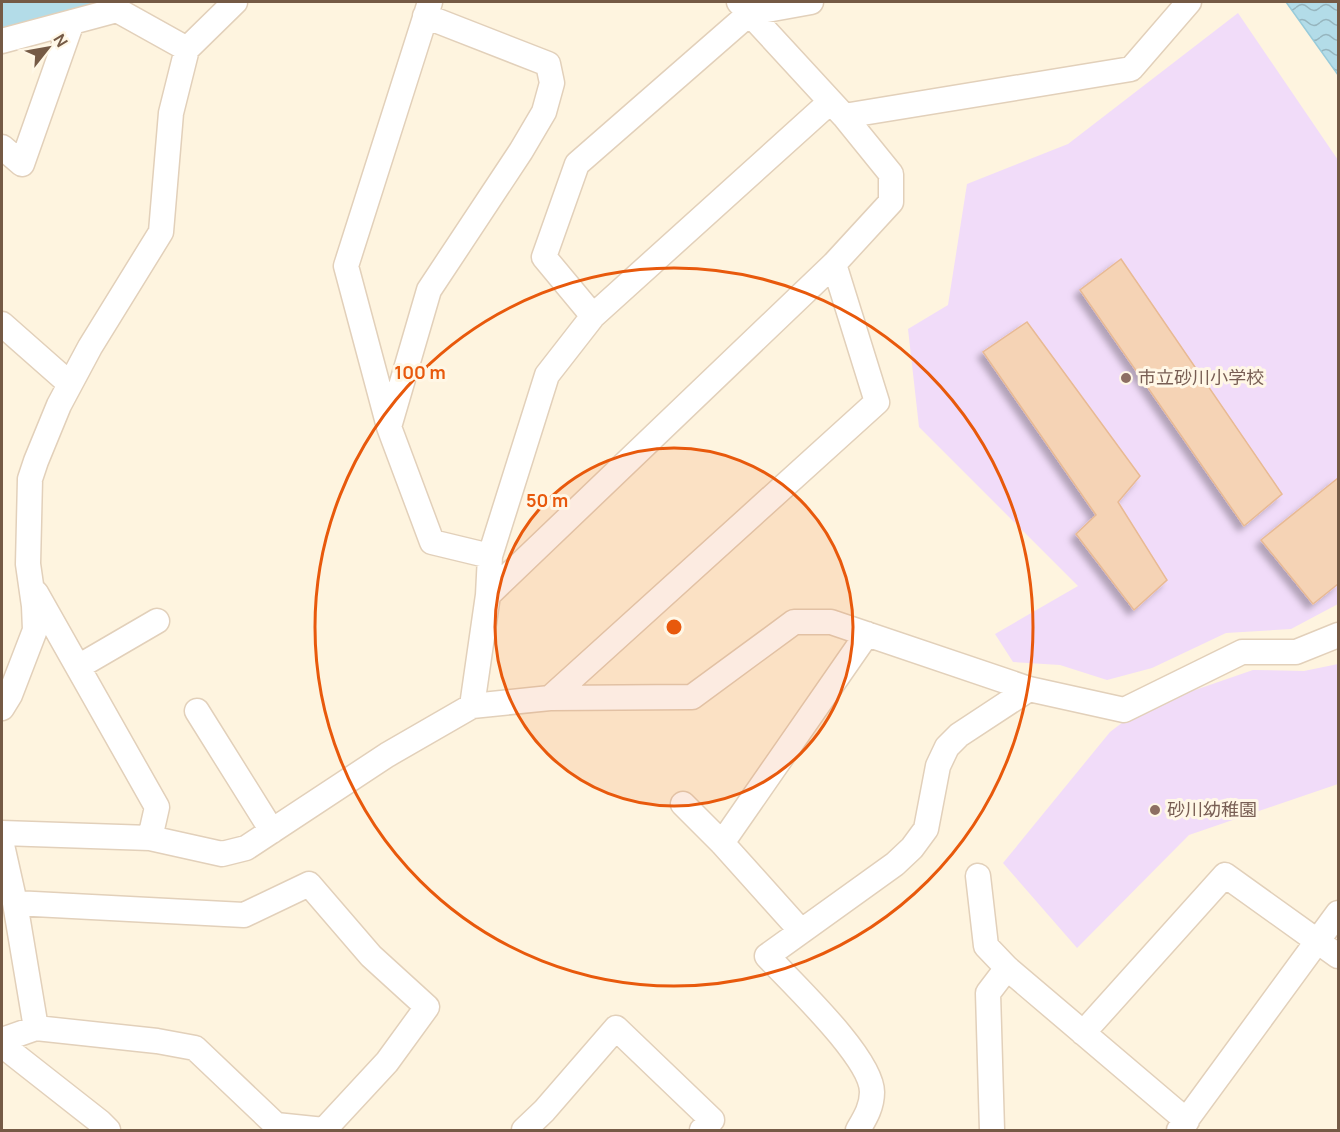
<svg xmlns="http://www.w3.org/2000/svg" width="1340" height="1132" font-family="Manrope,'Noto Sans JP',sans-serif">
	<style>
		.education { fill: #f1dcf9 }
		.water { fill: url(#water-waves); stroke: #98cbda; stroke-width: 1.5 }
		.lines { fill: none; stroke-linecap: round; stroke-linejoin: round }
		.river { stroke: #b3dce8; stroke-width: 44 }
		.building { fill: #f5d3b5; stroke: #e8ba94; stroke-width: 1.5; filter: url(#shadow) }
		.minor-casing { stroke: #e2d0ba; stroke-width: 27 }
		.minor { stroke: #fff; stroke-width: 24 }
		.ring { fill: none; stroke: #e8590c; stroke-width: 3 }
		.education-dot { fill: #8d6e63; stroke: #fff7e6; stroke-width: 2 }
		.labels { text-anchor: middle; stroke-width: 6; stroke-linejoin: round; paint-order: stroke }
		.education-label { font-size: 18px; fill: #785e54; stroke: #fff7e6; text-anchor: start }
		.centre { fill: #e8590c; stroke: #fff7e6; stroke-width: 3 }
		.ring-label { font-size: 18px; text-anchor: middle; font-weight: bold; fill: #e8590c; stroke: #fff7e6; stroke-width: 6; stroke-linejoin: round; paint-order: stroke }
	</style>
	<defs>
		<pattern id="water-waves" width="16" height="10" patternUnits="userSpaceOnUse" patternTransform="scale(1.5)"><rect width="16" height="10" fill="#b3dce8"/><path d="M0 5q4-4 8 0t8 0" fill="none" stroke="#96b5be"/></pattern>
		<filter id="shadow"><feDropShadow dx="-5.5" dy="5.5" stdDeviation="3" flood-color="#0004"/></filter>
	</defs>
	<rect width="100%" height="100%" fill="#fef4df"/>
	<!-- education -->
	<path class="education" d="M1238 13 1338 160V604L1291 629 1226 633 1152 668 1107 680 1060 665 1013 662 995 634 1078 586 919 427 908 329 948 305 967 184 1068 144Z
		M1338 664V784L1189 835 1077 948 1003 863 1110 732 1140 709 1253 670 1304 671Z"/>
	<!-- water -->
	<path class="water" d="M1286 2H1338V75Z"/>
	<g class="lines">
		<!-- river -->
		<path class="river" d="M2 21 107 2"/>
	</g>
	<!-- building -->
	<path class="building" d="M1121 259 1282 494 1244 526 1080 290Z
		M1027 322 1140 476 1118 502 1167 580 1134 610 1076 534 1096 515 983 352Z
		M1338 478V584L1313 604 1261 540Z"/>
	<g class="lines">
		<defs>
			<path id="minor" d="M430 2 346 266 389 427 432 542 490 556
				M2 41 117 10 187 49
				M844 116 1131 69 1189 2
				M2 147 22 164 72 22
				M593 316 544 257 577 164 750 13 811 2
				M2 324 70 384
				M389 427 429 290 521 151 544 112 552 83 548 64 425 16
				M36 593 157 807 150 838
				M488 595 834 264 891 202V174L844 116 739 2
				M78 667 157 621
				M550 698 877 402 834 264
				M472 706 488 595 490 556 547 375 593 316 830 102
				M2 708 10 695 35 630 34 606 28 564 30 479 36 461 59 405 90 347 161 232 171 113 187 49 235 2
				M197 711 272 831
				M683 804 722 843 801 931
				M2 833 150 838 222 854 246 848 387 755 472 706 550 698 692 697 794 622H831L1029 689 1124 710 1242 652H1296L1338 635
				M722 843 867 634
				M2 845 15 903 36 1028
				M978 876 986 946 1007 968 1187 1121
				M1083 1033 1225 875 1338 956
				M2 1040 36 1028 157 1041 195 1048 276 1125 324 1130 387 1062 427 1007 371 956 309 884 244 915 15 903
				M2 1045 100 1122 108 1130
				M524 1130 544 1111 616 1028 712 1120 702 1130
				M858 1130C865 1118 872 1107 872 1092 872 1058 792 983 767 956L895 864 912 848 926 829 938 766 947 747 959 735 1029 689
				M992 1130 988 993 1007 968
				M1179 1130 1338 913"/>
		</defs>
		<!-- minor casing -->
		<use href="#minor" class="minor-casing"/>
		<!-- minor -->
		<use href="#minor" class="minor"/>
	</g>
	<!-- distance rings -->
	<circle cx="674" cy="627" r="179" fill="#e8590c" fill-opacity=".12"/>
	<g class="ring">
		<circle cx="674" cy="627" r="179"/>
		<circle cx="674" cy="627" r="359"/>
	</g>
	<!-- markers -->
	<g class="education-dot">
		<circle cx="1126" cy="378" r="6"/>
		<circle cx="1155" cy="810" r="6"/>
	</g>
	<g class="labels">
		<!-- education labels -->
		<g class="education-label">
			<text x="1138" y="384">市立砂川小学校</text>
			<text x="1167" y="816">砂川幼稚園</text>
		</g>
	</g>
	<circle cx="674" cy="627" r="9" class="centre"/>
	<g class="ring-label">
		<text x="420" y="379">100 m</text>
		<text x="547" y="507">50 m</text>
	</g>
	<!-- border -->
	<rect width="1340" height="1132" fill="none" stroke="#755a45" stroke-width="6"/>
	<!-- north arrow -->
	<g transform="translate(48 48) rotate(59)" stroke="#fff7e6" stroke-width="4.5" paint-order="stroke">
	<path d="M0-4.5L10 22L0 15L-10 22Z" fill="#755a45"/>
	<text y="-9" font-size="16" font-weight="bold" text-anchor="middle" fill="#755a45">N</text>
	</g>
</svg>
